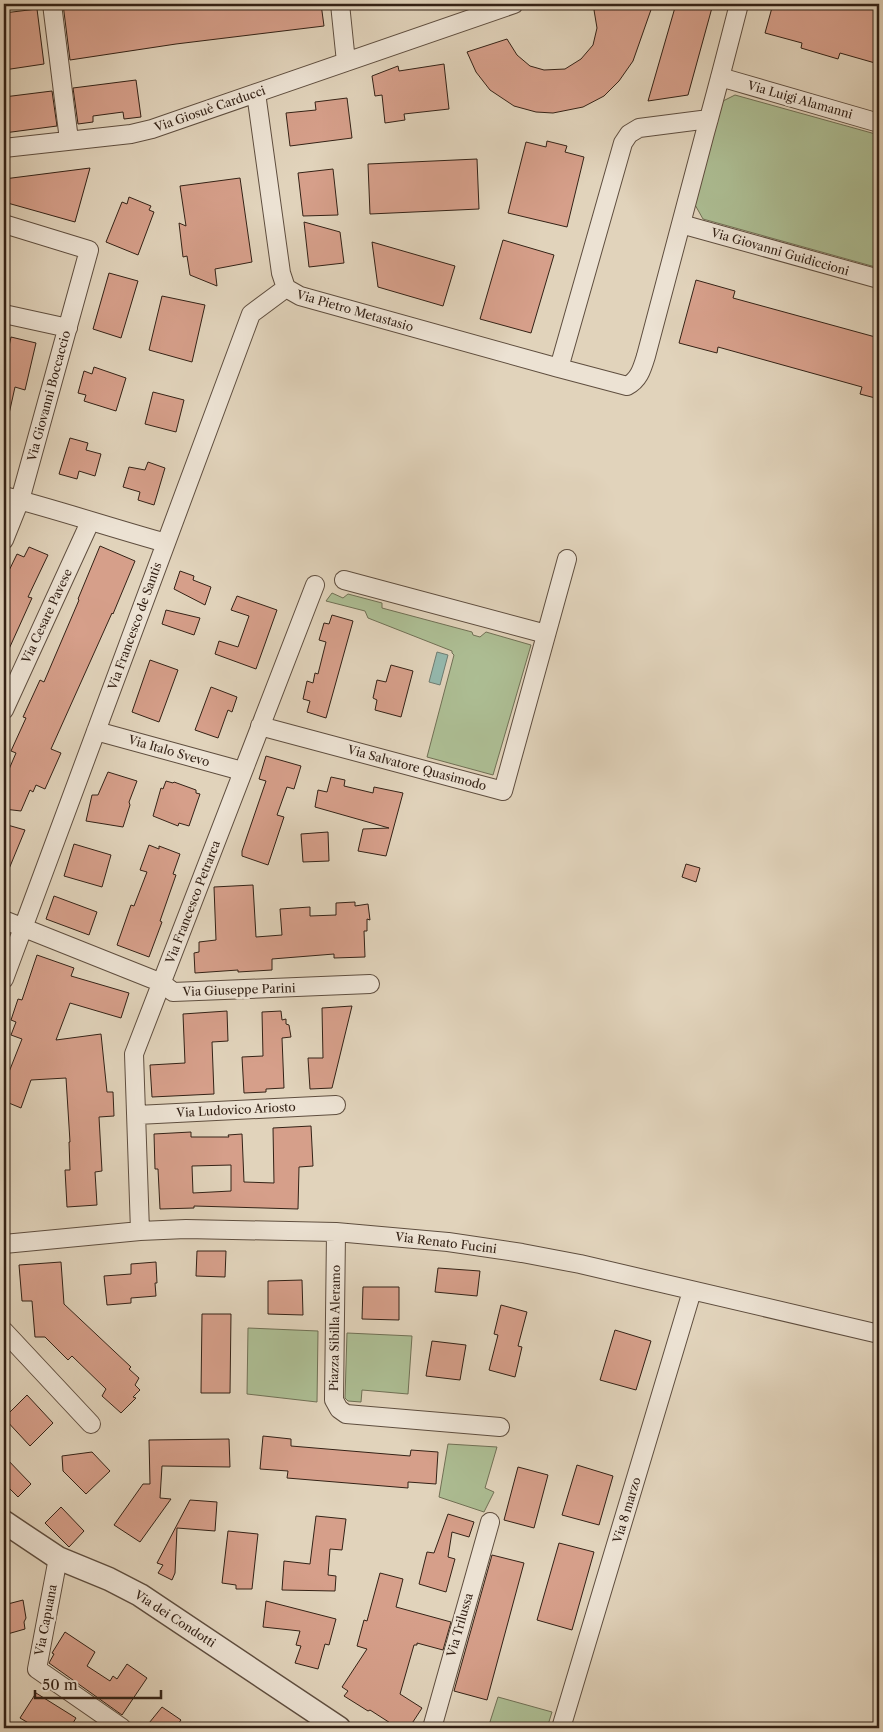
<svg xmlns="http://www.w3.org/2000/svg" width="883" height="1732" font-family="'Libre Caslon Text',serif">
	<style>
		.green { fill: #adbe94; stroke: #707055 }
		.water { fill: #94b8ad; stroke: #6e7c71 }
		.building { fill: #d69f8a; stroke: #342216; fill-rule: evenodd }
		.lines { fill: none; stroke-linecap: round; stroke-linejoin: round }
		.minor-casing { stroke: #5f4e3f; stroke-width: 20 }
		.tertiary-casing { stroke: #5f4e3f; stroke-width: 25 }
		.minor { stroke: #ece2d3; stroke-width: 18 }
		.tertiary { stroke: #ece2d3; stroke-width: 22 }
		.labels { text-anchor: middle; stroke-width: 5; stroke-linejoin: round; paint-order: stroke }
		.street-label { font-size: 12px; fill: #342216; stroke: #ece2d3 }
	</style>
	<rect width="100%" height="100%" fill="#e1d3bb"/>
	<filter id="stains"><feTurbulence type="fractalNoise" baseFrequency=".004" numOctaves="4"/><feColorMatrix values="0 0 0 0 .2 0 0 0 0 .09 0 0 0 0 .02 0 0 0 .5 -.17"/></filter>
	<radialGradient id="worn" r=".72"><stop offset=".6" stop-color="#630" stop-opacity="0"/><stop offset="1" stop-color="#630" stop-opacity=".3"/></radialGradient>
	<!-- green -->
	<path class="green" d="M735 95 879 135V268L703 219 694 203 723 101Z
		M332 593 343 598 348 594 382 603V608L472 632 473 635 480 637 486 632 531 645 493 775 427 757 454 655 452 653V651L368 618 365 611 326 601Z
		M248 1328 318 1331 317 1402 247 1394Z
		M347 1333 412 1336 408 1394 362 1390 361 1402 348 1401 345 1398Z
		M448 1444 497 1447 485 1488 494 1492 484 1512 439 1497Z
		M498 1697 552 1712 547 1728H488Z"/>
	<!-- water -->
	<path class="water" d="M437 652 448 655 440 685 429 682Z"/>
	<!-- building -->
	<path class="building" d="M63 4H321L324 26 176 44 70 60Z
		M612 4H653L633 61 619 81 604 96 583 107 553 113 536 112 514 106 490 90 476 72 467 52 507 39 517 55 530 66 544 70 565 69 581 59 593 45 597 28 594 10Z
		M676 4H713L688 95 648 101Z
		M773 4H853L879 11V49L875 63 840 53 838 59 801 48 802 43 765 33Z
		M37 9 44 64 4 70V13Z
		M444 64 449 109 404 114 405 120 385 123 382 95 375 96 372 76 398 66 399 71Z
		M136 80 141 117 124 119 123 112 93 116V122L78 124 73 88Z
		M52 91 57 126 4 133V97Z
		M347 98 352 138 290 146 286 113 316 110 315 102Z
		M547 141 567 146 565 152 584 157 567 227 508 213 526 142 546 147Z
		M477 159 479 209 370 214 368 164Z
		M90 168 75 222 4 202V179Z
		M333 169 338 215 303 216 298 173Z
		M240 178 252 262 215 269 217 286 190 275 187 256 183 257 179 223 186 226 180 186Z
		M129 197 151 206 149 210 154 212 138 255 106 242 122 202 127 204Z
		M304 222 340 232 344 263 309 267Z
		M503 240 554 255 531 333 480 319Z
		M372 242 455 266 443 306 378 287Z
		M109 273 138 281 121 338 93 329Z
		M696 280 735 291 733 298 879 338V399L860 394 862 387 718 347 717 353 679 343Z
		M162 296 205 305 192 362 149 350Z
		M11 337 36 343 25 390 15 387 9 414 4 413V355L7 356Z
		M94 367 126 378 116 411 84 401 86 395 78 393 84 371 92 374Z
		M153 392 184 400 176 432 145 424Z
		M70 438 88 443 86 450 101 454 95 476 79 471 77 479 59 474Z
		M148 462 165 468 154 505 138 500 140 492 123 487 129 467 145 470Z
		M100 546 135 561 113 614 112 613 51 749 61 753 45 789 36 785 33 792 30 790 21 811 4 809V781L16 753 11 751 26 718 23 717 40 680 44 682 79 600 78 599Z
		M29 547 48 555 28 597 32 598 4 660V581L17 554 24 557Z
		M180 571 194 576 193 580 211 587 205 605 174 589Z
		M237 596 277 610 256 669 215 654 219 641 238 647 249 616 231 610Z
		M166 610 200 618 194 635 162 624Z
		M332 615 353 621 326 718 307 712 310 701 303 699 307 681 313 683 315 673 318 674 326 642 319 640 324 623 329 624Z
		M150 660 178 670 159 722 132 712Z
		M391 665 413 671 401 717 375 710 377 700 373 698 377 680 386 682Z
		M211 687 237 697 232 712 228 710 218 738 195 730Z
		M266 756 301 766 294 789 287 787 277 815 284 817 268 865 242 856V851L266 781 259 779Z
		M108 772 137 781 129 802 130 805 123 827 86 821 92 795H98Z
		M331 777 345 780 344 786 373 793 374 787 403 793 386 856 358 851 363 829 389 828 315 807 318 790 327 792Z
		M166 781 173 783 174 782 196 790V793L200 794 189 826 179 823 178 826 153 816 161 788 163 789Z
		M4 824 25 830 4 881Z
		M328 832 329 861 303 862 301 834Z
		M74 844 111 855 102 887 64 876Z
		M149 845 159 849V846L180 854 173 874 176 875 160 921 162 922 149 957 117 945 131 905 134 906 147 872 140 870Z
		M686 864 700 868 696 882 682 877Z
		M253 885 256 937 282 935 280 909 310 907V916L336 915V903L355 902V906L368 904 370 920 367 919V931H364L365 957 334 958V954L272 959V970L238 972V970L195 973 194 953 199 952V942L216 940 214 887Z
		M54 896 97 912 89 935 46 919Z
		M37 955 74 968 71 976 129 993 121 1018 70 1003 56 1040 101 1034 107 1092H113L114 1116 99 1117 102 1171 95 1172 97 1205 67 1207 65 1170H70L69 1142H70L66 1078 31 1080 21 1108 4 1101V1076L7 1077 22 1039 11 1035 16 1022 11 1020 18 999 22 1000Z
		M352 1006 332 1088 310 1089 308 1058H323L322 1008Z
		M227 1011 228 1041 212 1042 214 1094 152 1097 150 1065 185 1063 183 1014Z
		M281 1011 282 1020 286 1019V1024L289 1025 291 1037 282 1038 284 1088 266 1089V1092L244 1093 242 1057 263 1056 262 1012Z
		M311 1126 313 1166 299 1167 298 1209 194 1206V1208L160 1209 158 1169H155L154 1134 191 1132V1137H229L228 1135 242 1134 244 1182 274 1183 273 1128ZM231 1165V1191L193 1193 192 1166Z
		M197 1251H226L225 1277 196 1276Z
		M61 1262 64 1304 131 1367 129 1369 139 1378 135 1385 140 1390 133 1397 136 1398 121 1413 102 1396 106 1389 72 1356 68 1360 45 1337H35L32 1301H22L19 1265Z
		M156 1262 157 1283H155L156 1296 131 1298V1303L107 1305 104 1276 131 1274V1264Z
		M438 1268 480 1271 477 1296 435 1292Z
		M302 1280 303 1315 268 1314V1281Z
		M363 1287H399V1320L362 1319Z
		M501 1305 527 1312 518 1346 522 1347 515 1377 489 1370 498 1335 494 1334Z
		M202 1314H231L230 1393H201Z
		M615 1330 651 1341 636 1390 600 1380Z
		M432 1341 466 1345 460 1380 426 1376Z
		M27 1395 53 1423 30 1446 4 1418Z
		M263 1436 291 1439V1446L410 1456 411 1450 438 1452 436 1484 408 1482V1488L287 1478 288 1471 260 1469Z
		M229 1439 230 1467 162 1466 160 1498 171 1499 140 1542 114 1525 143 1484H150L149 1440Z
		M92 1452 110 1471 86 1494 63 1471 62 1456Z
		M4 1456 31 1484 18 1497 4 1483Z
		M577 1465 613 1476 599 1525 562 1515Z
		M518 1467 548 1475 534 1528 504 1520Z
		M190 1500 217 1502 215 1531 177 1528 175 1573 172 1580 158 1573 163 1565 157 1563Z
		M61 1507 84 1531 69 1547 45 1523Z
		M448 1514 474 1522 469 1537 452 1532 448 1557 455 1559 446 1592 419 1584 427 1552 434 1553Z
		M316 1516 346 1519 342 1550 330 1549 328 1575 336 1576 335 1591 282 1590 284 1561 310 1564Z
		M228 1531 258 1534 252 1589H236V1585L222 1583Z
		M559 1543 594 1552 572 1630 537 1620Z
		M492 1555 524 1563 487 1700 454 1691Z
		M380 1573 403 1579 396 1607 451 1622 443 1650 417 1643V1645H414L400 1694 422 1708 409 1728H398L370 1710 368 1711 344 1696 348 1691 342 1687 367 1649 357 1646 364 1620 367 1621Z
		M23 1600 26 1618 24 1622 25 1629 4 1635V1605Z
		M266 1601 336 1619 329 1645 325 1644 318 1669 295 1663 301 1646 296 1645 300 1631 263 1627Z
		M65 1632 95 1652 87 1666 110 1681 113 1676 117 1679 127 1664 147 1678 122 1715 49 1663 54 1654 52 1653Z
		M36 1693 76 1718 70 1728H37L20 1718Z
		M162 1707 181 1720 175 1728H145Z"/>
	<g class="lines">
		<defs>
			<path id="minor" d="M52 4 69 140
				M340 4 346 62
				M720 77 879 123
				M256 93 281 273 286 288 300 296 559 368
				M709 119 639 128 629 134 623 143 559 368 627 386C639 380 642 369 646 356L705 133C717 90 728 47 739 4
				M4 148 131 134 152 129 514 4
				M4 224 89 250 20 500 4 540
				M681 224 879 279
				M4 314 68 328
				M4 496C58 510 112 528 166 543
				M344 580 546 634
				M4 710 90 522
				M260 726 503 791 567 559
				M96 731 242 771
				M4 920 162 983 173 992 370 984
				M4 979 251 314 286 288
				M137 1115 336 1105
				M140 1231 134 1054 315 585
				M336 1232 334 1400 339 1409 346 1414 500 1427
				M4 1244 140 1231 186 1229 336 1232 448 1242 522 1253 580 1264 879 1334
				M4 1331 91 1424
				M58 1558 37 1669 122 1728
				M432 1728 490 1522
				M561 1728 692 1291"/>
			<path id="tertiary" d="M4 1522 58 1558 109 1579 140 1595 339 1728"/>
		</defs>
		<!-- minor casing -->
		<use href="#minor" class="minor-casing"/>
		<!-- tertiary casing -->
		<use href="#tertiary" class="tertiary-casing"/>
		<!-- minor -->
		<use href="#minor" class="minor"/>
		<!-- tertiary -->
		<use href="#tertiary" class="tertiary"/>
	</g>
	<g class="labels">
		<!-- street labels -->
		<g class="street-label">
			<text transform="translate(800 100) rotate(16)" y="4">Via Luigi Alamanni</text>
			<text transform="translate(210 109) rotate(-19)" y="4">Via Giosuè Carducci</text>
			<text transform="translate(780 252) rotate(16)" y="4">Via Giovanni Guidiccioni</text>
			<text transform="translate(355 311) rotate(16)" y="4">Via Pietro Metastasio</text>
			<text transform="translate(49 396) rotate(-75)" y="4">Via Giovanni Boccaccio</text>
			<text transform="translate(47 616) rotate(-65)" y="4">Via Cesare Pavese</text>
			<text transform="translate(135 626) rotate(-70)" y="4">Via Francesco de Santis</text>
			<text transform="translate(169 751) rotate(16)" y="4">Via Italo Svevo</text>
			<text transform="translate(417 768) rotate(15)" y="4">Via Salvatore Quasimodo</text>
			<text transform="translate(193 902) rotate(-69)" y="4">Via Francesco Petrarca</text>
			<text transform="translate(239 990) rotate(-2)" y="4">Via Giuseppe Parini</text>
			<text transform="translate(236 1110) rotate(-3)" y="4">Via Ludovico Ariosto</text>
			<text transform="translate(446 1243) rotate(7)" y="4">Via Renato Fucini</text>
			<text transform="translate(335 1328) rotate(-89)" y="4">Piazza Sibilla Aleramo</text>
			<text transform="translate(627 1510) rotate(-73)" y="4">Via 8 marzo</text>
			<text transform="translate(175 1619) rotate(33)" y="4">Via dei Condotti</text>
			<text transform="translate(46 1620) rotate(-79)" y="4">Via Capuana</text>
			<text transform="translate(460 1625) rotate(-74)" y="4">Via Trilussa</text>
		</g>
	</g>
	<!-- margin -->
	<rect width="883" height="1732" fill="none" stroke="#e1d3bb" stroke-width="20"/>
	<rect x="5" y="5" width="873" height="1722" fill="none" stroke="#342216" stroke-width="2.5"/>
	<rect x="10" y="10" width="863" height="1712" fill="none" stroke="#342216"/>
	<!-- scale -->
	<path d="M35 1690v8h126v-8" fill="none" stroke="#342216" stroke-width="2.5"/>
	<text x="42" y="1690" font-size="15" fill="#342216" stroke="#ece2d3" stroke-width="4" paint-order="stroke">50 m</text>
	<rect width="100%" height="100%" filter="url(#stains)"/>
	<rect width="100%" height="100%" fill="url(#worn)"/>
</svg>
